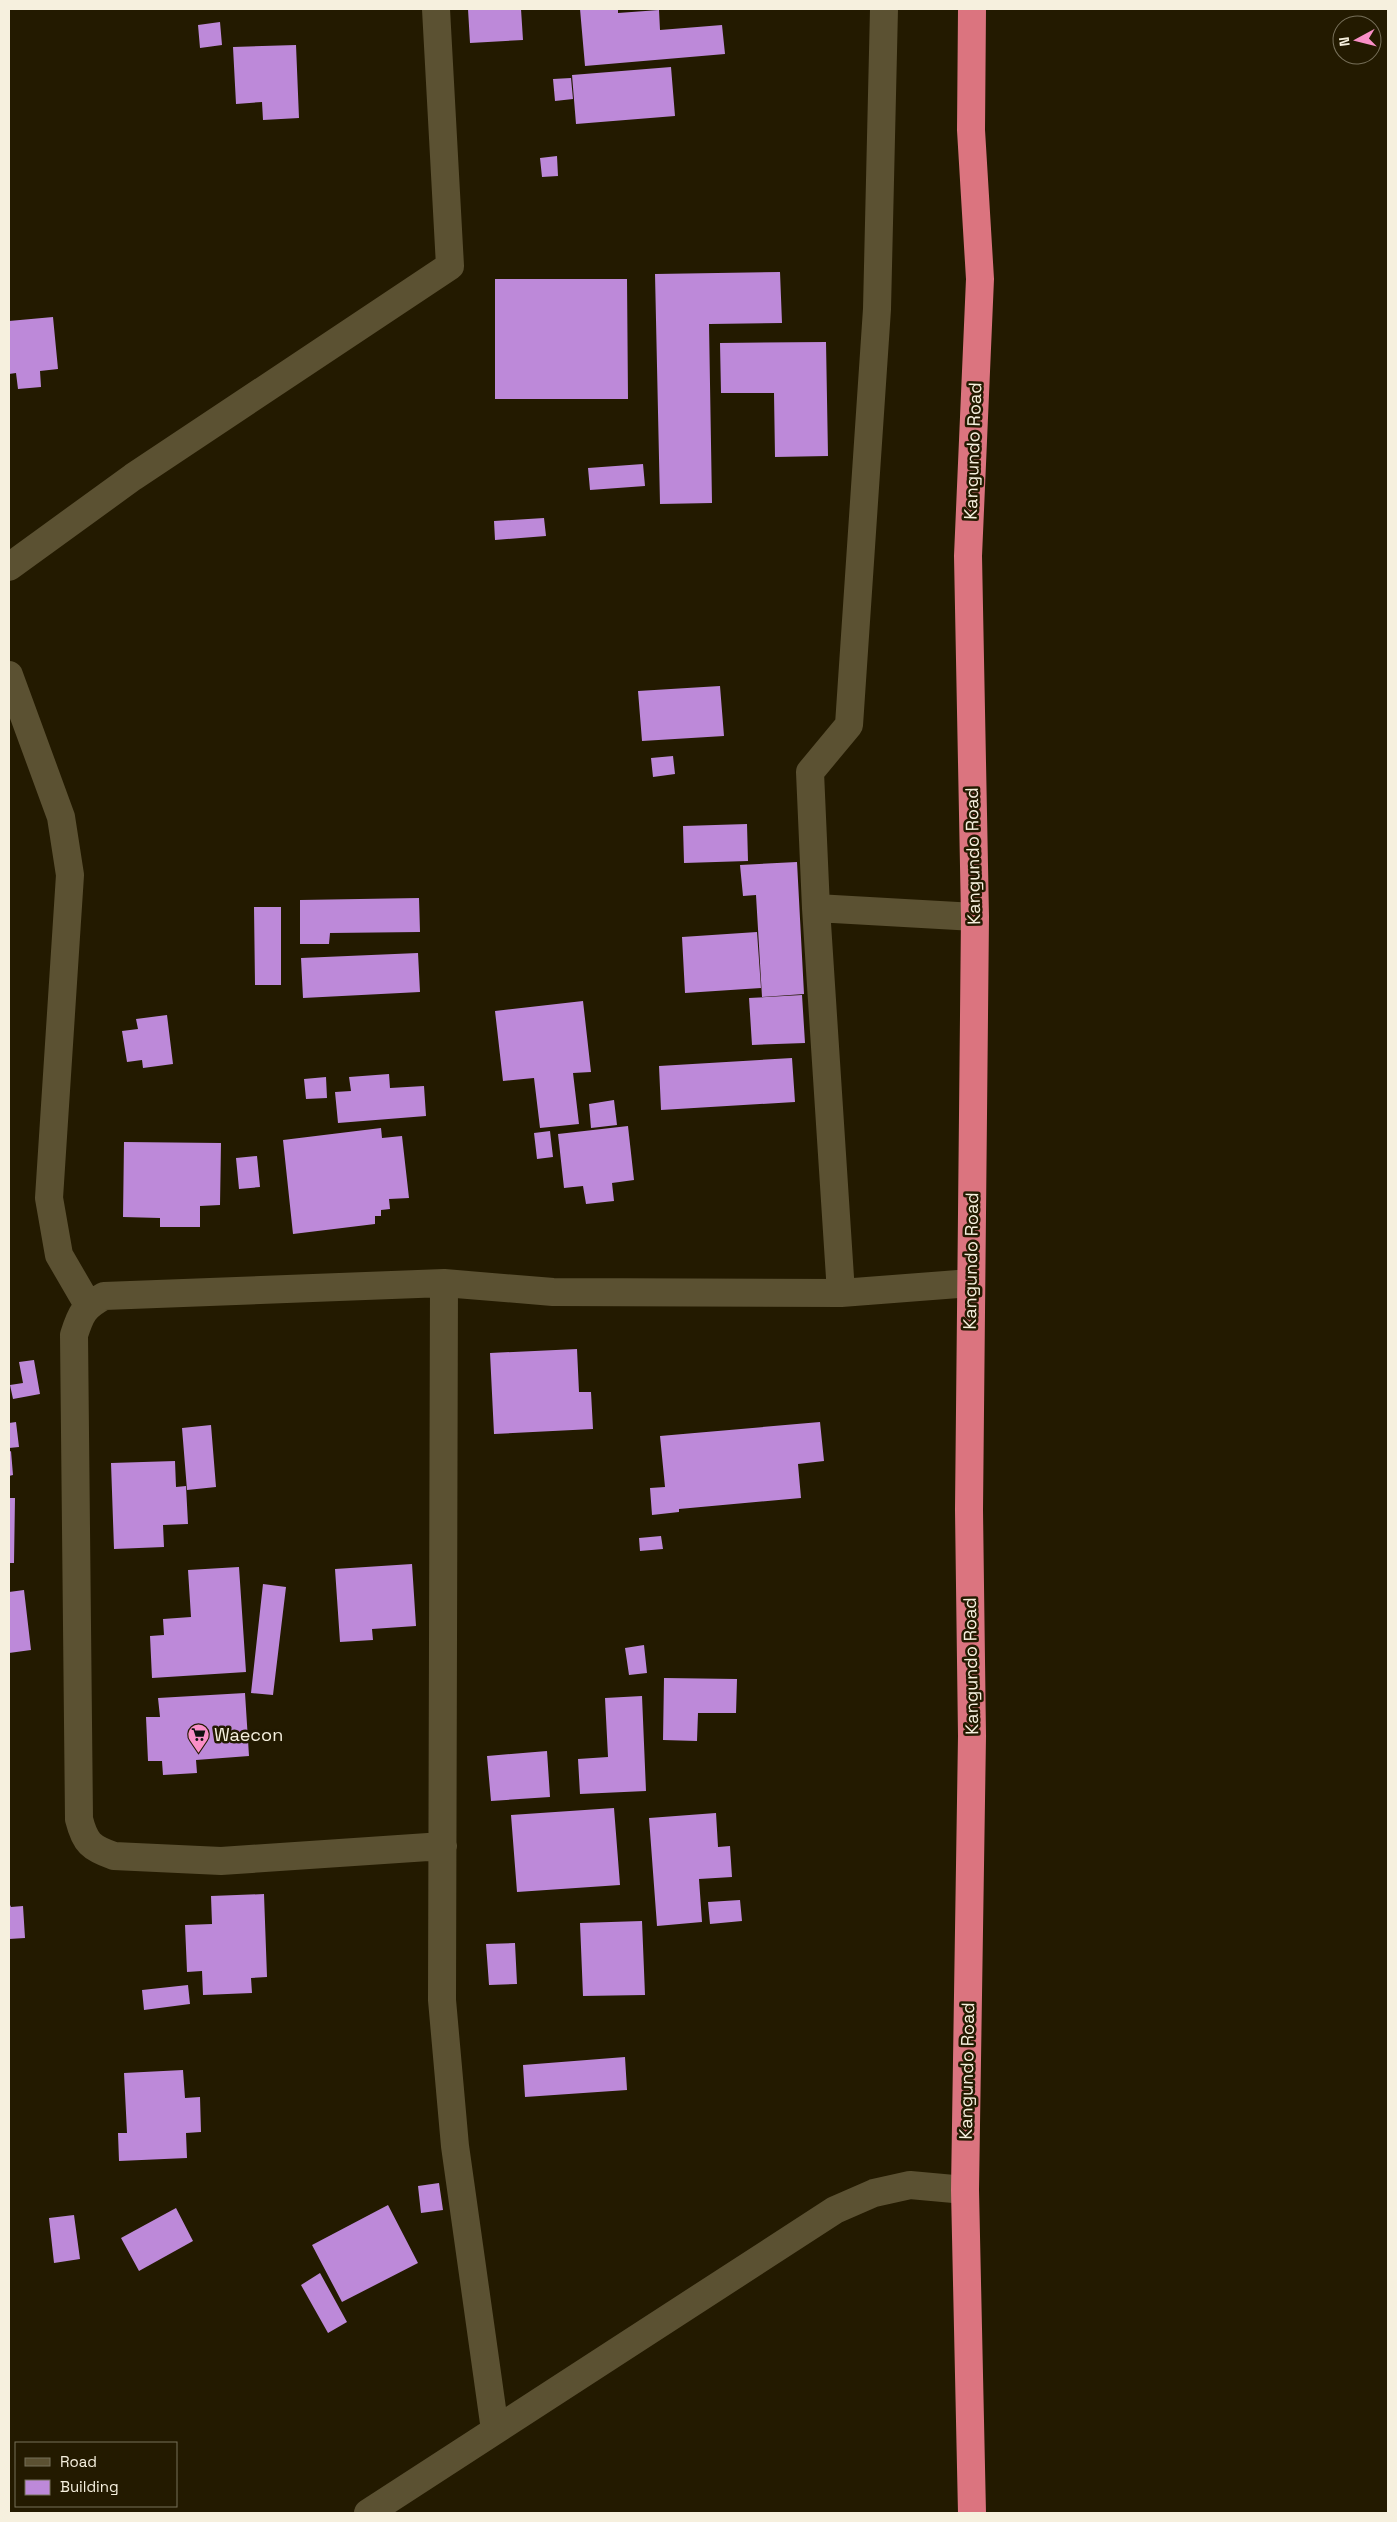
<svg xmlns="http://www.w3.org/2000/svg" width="1397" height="2522" font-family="'Space Grotesk',sans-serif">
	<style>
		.building { fill: #bd89d9 }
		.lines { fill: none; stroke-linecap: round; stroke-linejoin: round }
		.street { stroke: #5b5132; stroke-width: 28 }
		.highway { stroke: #db747f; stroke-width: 28 }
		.labels { text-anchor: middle; stroke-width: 5; stroke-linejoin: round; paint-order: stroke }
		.street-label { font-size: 18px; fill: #f6f0de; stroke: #231a00 }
		.poi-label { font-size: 18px; fill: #f6f0de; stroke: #231a00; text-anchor: start }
	</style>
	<rect width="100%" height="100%" fill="#231a00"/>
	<!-- building -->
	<path class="building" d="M468 9H521L523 40 470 43Z
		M580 9H618V13L659 10 660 30 722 25 725 54 585 66Z
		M220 22 222 45 200 48 198 25Z
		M296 45 299 118 263 120 262 102 236 104 233 47Z
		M671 67 675 116 576 124 572 75Z
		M571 78 573 99 555 101 553 79Z
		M557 156 558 176 542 177 540 158Z
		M780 272 782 323 709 324 712 503 660 504 655 274Z
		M495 279H627L628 399H495Z
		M53 317 58 369 40 371 41 387 18 389 16 373 9 374V321Z
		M826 342 828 456 775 457 774 393H721L720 343Z
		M643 464 645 486 590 490 588 468Z
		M544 518 546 536 495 540 494 521Z
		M720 686 724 736 642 741 638 691Z
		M673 756 675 774 653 777 651 758Z
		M747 824 748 861 684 863 683 826Z
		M797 862 804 994 762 997 756 895 743 896 740 865Z
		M419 898 420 932 330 933 329 944H300V900Z
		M254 907H281V985H255Z
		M757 932 761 988 685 993 682 937Z
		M418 953 420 992 303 998 301 958Z
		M802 995 805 1043 752 1045 749 998Z
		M583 1001 591 1072 573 1073 579 1124 540 1128 534 1078 503 1081 495 1011Z
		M167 1015 173 1064 143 1068 142 1060 127 1062 122 1031 138 1029 136 1019Z
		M792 1058 795 1102 661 1110 659 1066Z
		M389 1074 390 1088 424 1086 426 1116 338 1123 335 1092 351 1091 349 1077Z
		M326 1077 327 1098 306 1099 304 1079Z
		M614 1100 617 1125 591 1128 589 1104Z
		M628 1126 634 1180 612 1183 614 1201 586 1204 583 1186 564 1188 558 1134Z
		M381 1128 382 1138 402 1136 409 1198 389 1199 390 1209 381 1210V1216H375V1224L293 1234 283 1140Z
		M550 1131 553 1157 537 1159 534 1133Z
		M124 1142 221 1143 220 1205 200 1206V1227H160V1218L123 1217Z
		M257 1156 260 1187 239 1189 236 1158Z
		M577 1349 579 1392H591L593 1429 494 1434 490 1353Z
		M34 1360 40 1394 13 1399 10 1385 23 1383 19 1362Z
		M16 1422 19 1447 9 1448V1423Z
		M820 1422 824 1461 798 1464 801 1498 679 1509V1512L652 1515 650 1488 665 1487 660 1436Z
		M211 1425 216 1487 187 1490 182 1428Z
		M11 1451 13 1475 9 1476V1452Z
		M175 1461 176 1487 186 1486 188 1524 163 1525 164 1547 114 1549 111 1463Z
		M9 1498H15L14 1563H9Z
		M661 1536 663 1549 640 1551 639 1538Z
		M412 1564 416 1626 372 1629 373 1640 340 1642 335 1569Z
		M239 1567 246 1672 152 1678 150 1636 164 1635 163 1619 191 1617 188 1570Z
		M263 1584 286 1587 273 1695 251 1693Z
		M24 1590 31 1650 9 1653V1592Z
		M644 1645 647 1673 629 1675 625 1648Z
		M664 1678 737 1679 736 1713H698L697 1741 663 1740Z
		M245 1693 249 1756 196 1760 197 1773 163 1775 162 1761H148L146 1717H160L158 1698Z
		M642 1696 646 1791 580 1794 578 1759 608 1757 605 1698Z
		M547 1751 550 1797 491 1801 487 1756Z
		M614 1808 620 1885 517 1892 511 1815Z
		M716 1813 718 1847 730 1846 732 1877 699 1879 702 1922 657 1926 649 1818Z
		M264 1894 267 1977 251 1978 252 1993 203 1995 202 1971 187 1972 185 1925 212 1924 211 1896Z
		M740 1900 742 1921 710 1924 708 1902Z
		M9 1903 11 1907 23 1906 25 1938 9 1939Z
		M642 1921 645 1995 583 1996 580 1923Z
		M515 1943 517 1984 489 1985 486 1944Z
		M188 1985 190 2004 144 2010 142 1990Z
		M625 2057 627 2090 525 2097 523 2065Z
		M183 2070 185 2098 200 2097 201 2132 186 2133 187 2158 119 2161 118 2133H127L124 2073Z
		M439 2183 443 2210 421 2213 418 2186Z
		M388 2205 418 2263 342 2302 312 2245Z
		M176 2208 193 2241 139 2271 121 2238Z
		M74 2215 80 2259 54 2263 49 2218Z
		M320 2273 347 2322 328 2333 301 2285Z"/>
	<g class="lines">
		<!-- street -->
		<path class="street" d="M9 567 133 477 450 266 436 9
			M9 675 61 817 70 875 49 1198 59 1255 88 1305
			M816 908 975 917
			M444 1283 442 2000 455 2146 495 2430
			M841 1293 816 908 810 772 849 725 877 309 884 9
			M443 1846 221 1861 114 1856C91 1848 85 1843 79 1819L74 1335C81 1313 84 1307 104 1296L444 1283 553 1292 841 1293 971 1283
			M368 2513 835 2210 874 2193 910 2185 965 2190"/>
		<!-- highway -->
		<path class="highway" d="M972 9 971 130 980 279 968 556 975 917 969 1510 972 1736 965 2190 972 2513"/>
	</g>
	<!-- icons -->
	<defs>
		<symbol id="supermarket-pin" viewBox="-11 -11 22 30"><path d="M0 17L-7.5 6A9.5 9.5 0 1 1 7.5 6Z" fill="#fa8fc7" stroke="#231a00"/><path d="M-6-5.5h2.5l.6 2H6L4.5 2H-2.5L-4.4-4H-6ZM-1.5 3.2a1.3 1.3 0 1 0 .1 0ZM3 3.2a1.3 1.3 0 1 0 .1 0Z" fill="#111"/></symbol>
	</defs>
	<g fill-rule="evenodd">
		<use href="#supermarket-pin" x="186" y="1722" width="25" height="34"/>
	</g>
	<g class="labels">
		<!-- street labels -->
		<g class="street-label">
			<text transform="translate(973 451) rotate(-88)" y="6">Kangundo Road</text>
			<text transform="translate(973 856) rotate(-91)" y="6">Kangundo Road</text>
			<text transform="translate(971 1261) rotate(-89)" y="6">Kangundo Road</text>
			<text transform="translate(971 1666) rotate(-91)" y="6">Kangundo Road</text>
			<text transform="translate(967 2071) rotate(-89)" y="6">Kangundo Road</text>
		</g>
		<!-- poi labels -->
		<g class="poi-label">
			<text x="214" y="1741">Waecon</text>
		</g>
	</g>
	<!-- border -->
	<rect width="1397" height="2522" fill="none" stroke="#f6f0de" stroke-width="20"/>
	<!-- legend -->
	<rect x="15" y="2442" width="162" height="65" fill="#231a00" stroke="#777059"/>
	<rect x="25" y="2458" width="25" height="8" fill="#5b5132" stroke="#777059"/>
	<text x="60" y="2467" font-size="15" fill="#f6f0de">Road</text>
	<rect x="25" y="2480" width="25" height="15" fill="#bd89d9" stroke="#777059"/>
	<text x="60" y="2492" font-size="15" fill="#f6f0de">Building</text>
	<!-- north arrow -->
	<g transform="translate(1357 40) rotate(263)"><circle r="24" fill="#231a00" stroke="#777059"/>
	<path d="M0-4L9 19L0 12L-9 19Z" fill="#fa8fc7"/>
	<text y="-8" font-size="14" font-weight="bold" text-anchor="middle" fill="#f6f0de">N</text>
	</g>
</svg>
